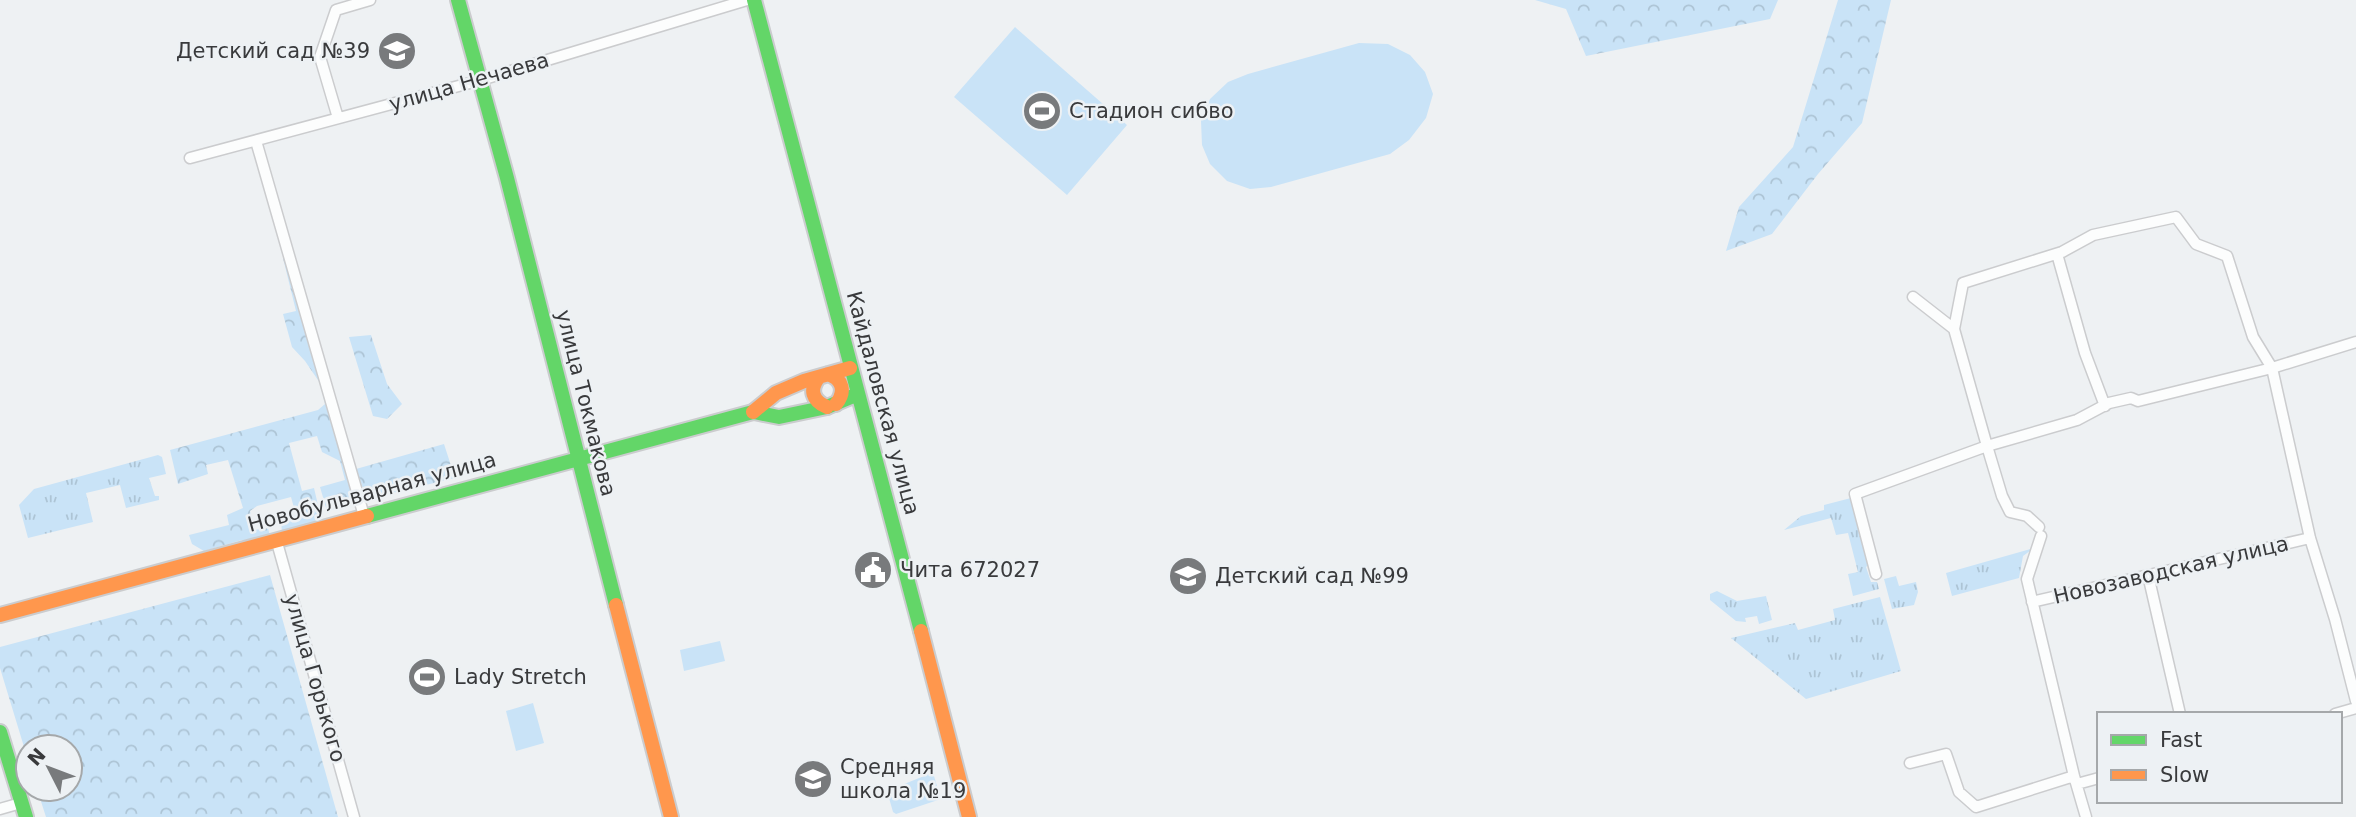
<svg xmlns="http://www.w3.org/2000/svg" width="2356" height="817" font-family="'DejaVu Sans',sans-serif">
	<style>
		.grass { fill: url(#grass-tufts) }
		.forest { fill: url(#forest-crowns) }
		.pitch { fill: #c9e3f7 }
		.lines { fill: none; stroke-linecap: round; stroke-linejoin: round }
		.street-casing { stroke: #cbccce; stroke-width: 13 }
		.fast-casing { stroke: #cbccce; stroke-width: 18 }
		.slow-casing { stroke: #cbccce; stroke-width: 18 }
		.street { stroke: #fcfdfd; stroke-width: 10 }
		.fast { stroke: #63d668; stroke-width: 14 }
		.slow { stroke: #ff974d; stroke-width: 14 }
		.labels { text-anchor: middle; stroke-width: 5; stroke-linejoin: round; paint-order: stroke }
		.poi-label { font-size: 21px; fill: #393a3c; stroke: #edf1f4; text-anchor: start }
		.street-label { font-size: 21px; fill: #393a3c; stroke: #edf1f4 }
	</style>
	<defs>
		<pattern id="grass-tufts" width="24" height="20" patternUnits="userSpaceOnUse" patternTransform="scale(1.75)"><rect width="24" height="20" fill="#c9e3f7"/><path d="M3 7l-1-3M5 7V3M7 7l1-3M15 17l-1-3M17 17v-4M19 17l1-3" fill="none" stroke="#adc4d5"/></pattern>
		<pattern id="forest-crowns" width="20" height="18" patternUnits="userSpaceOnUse" patternTransform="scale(1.75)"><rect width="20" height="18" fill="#c9e3f7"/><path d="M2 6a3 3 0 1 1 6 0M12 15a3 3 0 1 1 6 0" fill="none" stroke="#adc4d5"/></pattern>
	</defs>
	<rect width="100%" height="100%" fill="#eef1f3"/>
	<!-- grass -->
	<path class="grass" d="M158 455 162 457 166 474 149 478 155 496H159V500L126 508 120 485 86 493 93 522 28 538 19 505 34 489Z
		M1851 498 1869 564 1866 567 1871 582H1877L1879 589 1853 596 1848 574 1858 572 1848 533 1836 535 1831 518 1784 530 1801 516 1824 510V505Z
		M2034 548 2023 556 2019 578 1952 596 1946 573Z
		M1896 576 1899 586 1916 582 1918 592 1914 605 1892 609 1884 579Z
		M1717 591 1737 601 1766 596 1772 620 1759 624 1757 616 1745 618 1746 622 1736 621 1710 600V594Z
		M1880 597 1901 671 1806 699 1731 638 1795 623 1798 630 1835 620 1833 609Z"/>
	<!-- forest -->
	<path class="forest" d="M1535 0H1778L1770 19 1586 56 1566 9Z
		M1838 0H1891L1862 123 1818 174 1772 234 1726 251 1739 207 1793 147Z
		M287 257 357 503 327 511 320 487 345 480 340 461 322 452 317 436 289 443 302 491 314 488 322 522 282 532 281 522 296 515 291 497 257 506 250 511 254 530 268 528 270 536 247 542 242 540 204 551 192 544 189 535 229 525 227 515 243 508 228 460 206 465 208 474 178 484 170 450 318 410 325 404 320 383 305 361 292 347 283 314 296 311 283 258Z
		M371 335 387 384 402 404 387 419 373 416 349 337Z
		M444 444 455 478 367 499 356 469Z
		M270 575 338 817H46L37 789H70V747H28V760L0 668V647Z"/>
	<!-- pitch -->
	<path class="pitch" d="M1015 27 1127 125 1067 195 954 97Z
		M1359 43 1388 44 1410 55 1425 72 1433 94 1426 118 1409 140 1390 154 1271 187 1250 189 1227 181 1210 164 1202 145 1201 121 1210 99 1228 82 1248 74Z
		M720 641 725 661 684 671 680 650Z
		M533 703 544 743 516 751 506 711Z
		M929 774 934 776 940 796 938 800 896 814 893 812 887 791Z"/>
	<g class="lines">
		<defs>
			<path id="street" d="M338 118 320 57 336 10 370 0
				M256 141 364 516
				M190 158 481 80 747 0
				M2057 254 2085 353 2105 406
				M1913 297 1954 329 1987 446 2077 420 2109 403 2131 398 2138 401 2272 368 2356 342
				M1954 329 1963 283 2062 252 2093 235 2176 217 2196 244 2227 256 2253 337 2272 368 2310 538 2335 619 2356 701
				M2041 536 2027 579 2074 776 2086 817
				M276 539 354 817
				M1876 574 1855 494 1987 446 2002 496 2010 512 2027 516 2039 527
				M2148 575 2180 714
				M2032 602 2310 538
				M2335 714 2356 708
				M1910 763 1946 754 1959 792 1976 807 2074 776
				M2077 784 2099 778
				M0 809 21 803"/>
			<path id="fast" d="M458 0 507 178 616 605
				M754 0 921 631
				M754 412 779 417 827 407 858 394
				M367 516 753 412
				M0 732 26 817"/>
			<path id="slow" d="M828 374C843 379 846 392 836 404
				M819 377C809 389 812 401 827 407
				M753 412 776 393 804 381 850 368
				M616 605 671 817
				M0 615 367 516
				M921 631 969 817"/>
		</defs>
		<!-- street casing -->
		<use href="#street" class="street-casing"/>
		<!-- fast casing -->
		<use href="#fast" class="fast-casing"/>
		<!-- slow casing -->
		<use href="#slow" class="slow-casing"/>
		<!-- street -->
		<use href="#street" class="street"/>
		<!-- fast -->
		<use href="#fast" class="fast"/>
		<!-- slow -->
		<use href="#slow" class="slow"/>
	</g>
	<!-- icons -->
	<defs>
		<symbol id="school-disc" viewBox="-11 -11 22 22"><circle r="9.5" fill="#787a7c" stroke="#edf1f4"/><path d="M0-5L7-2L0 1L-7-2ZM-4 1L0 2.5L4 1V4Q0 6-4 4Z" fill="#fff"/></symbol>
		<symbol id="stadium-disc" viewBox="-11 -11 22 22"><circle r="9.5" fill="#787a7c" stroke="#edf1f4"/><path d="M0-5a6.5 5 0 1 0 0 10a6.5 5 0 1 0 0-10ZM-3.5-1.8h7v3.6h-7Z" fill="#fff"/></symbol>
		<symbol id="civic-disc" viewBox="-11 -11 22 22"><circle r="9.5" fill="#787a7c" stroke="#edf1f4"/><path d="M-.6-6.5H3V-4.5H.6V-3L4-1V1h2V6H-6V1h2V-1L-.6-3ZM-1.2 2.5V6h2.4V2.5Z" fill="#fff"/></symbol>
	</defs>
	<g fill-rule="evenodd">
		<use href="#school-disc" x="375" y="29" width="44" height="44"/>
		<use href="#stadium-disc" x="1020" y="89" width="44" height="44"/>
		<use href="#civic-disc" x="851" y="548" width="44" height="44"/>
		<use href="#school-disc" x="1166" y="554" width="44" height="44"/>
		<use href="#stadium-disc" x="405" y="655" width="44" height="44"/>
		<use href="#school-disc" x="791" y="757" width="44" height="44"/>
	</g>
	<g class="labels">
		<!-- poi labels -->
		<g class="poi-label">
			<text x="370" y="58" text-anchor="end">Детский сад №39</text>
			<text x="1069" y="118">Стадион сибво</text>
			<text x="900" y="577">Чита 672027</text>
			<text x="1215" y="583">Детский сад №99</text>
			<text x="454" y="684">Lady Stretch</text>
			<text x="840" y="774">Средняя<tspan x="840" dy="24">школа №19</tspan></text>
		</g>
		<!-- street labels -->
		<g class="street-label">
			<text transform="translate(469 82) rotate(-16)" y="7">улица Нечаева</text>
			<text transform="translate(586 403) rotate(76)" y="7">улица Токмакова</text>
			<text transform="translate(883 403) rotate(75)" y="7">Кайдаловская улица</text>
			<text transform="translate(372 492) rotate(-15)" y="7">Новобульварная улица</text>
			<text transform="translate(2171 570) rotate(-13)" y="7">Новозаводская улица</text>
			<text transform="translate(315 678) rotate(74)" y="7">улица Горького</text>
		</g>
	</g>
	<!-- legend -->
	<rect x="2097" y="712" width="245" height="91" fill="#edf1f4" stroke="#a5a8aa" stroke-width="2"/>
	<rect x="2111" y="735" width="35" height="10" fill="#63d668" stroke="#a5a8aa" stroke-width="2"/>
	<text x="2160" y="747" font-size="21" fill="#393a3c">Fast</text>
	<rect x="2111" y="770" width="35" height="10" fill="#ff974d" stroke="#a5a8aa" stroke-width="2"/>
	<text x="2160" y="782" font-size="21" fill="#393a3c">Slow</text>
	<!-- north arrow -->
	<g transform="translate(49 768) rotate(312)"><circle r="33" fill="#edf1f4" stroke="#a5a8aa" stroke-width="2"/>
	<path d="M0-5L12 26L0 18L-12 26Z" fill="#787a7c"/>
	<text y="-10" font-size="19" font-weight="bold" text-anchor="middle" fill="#393a3c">N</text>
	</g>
</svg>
